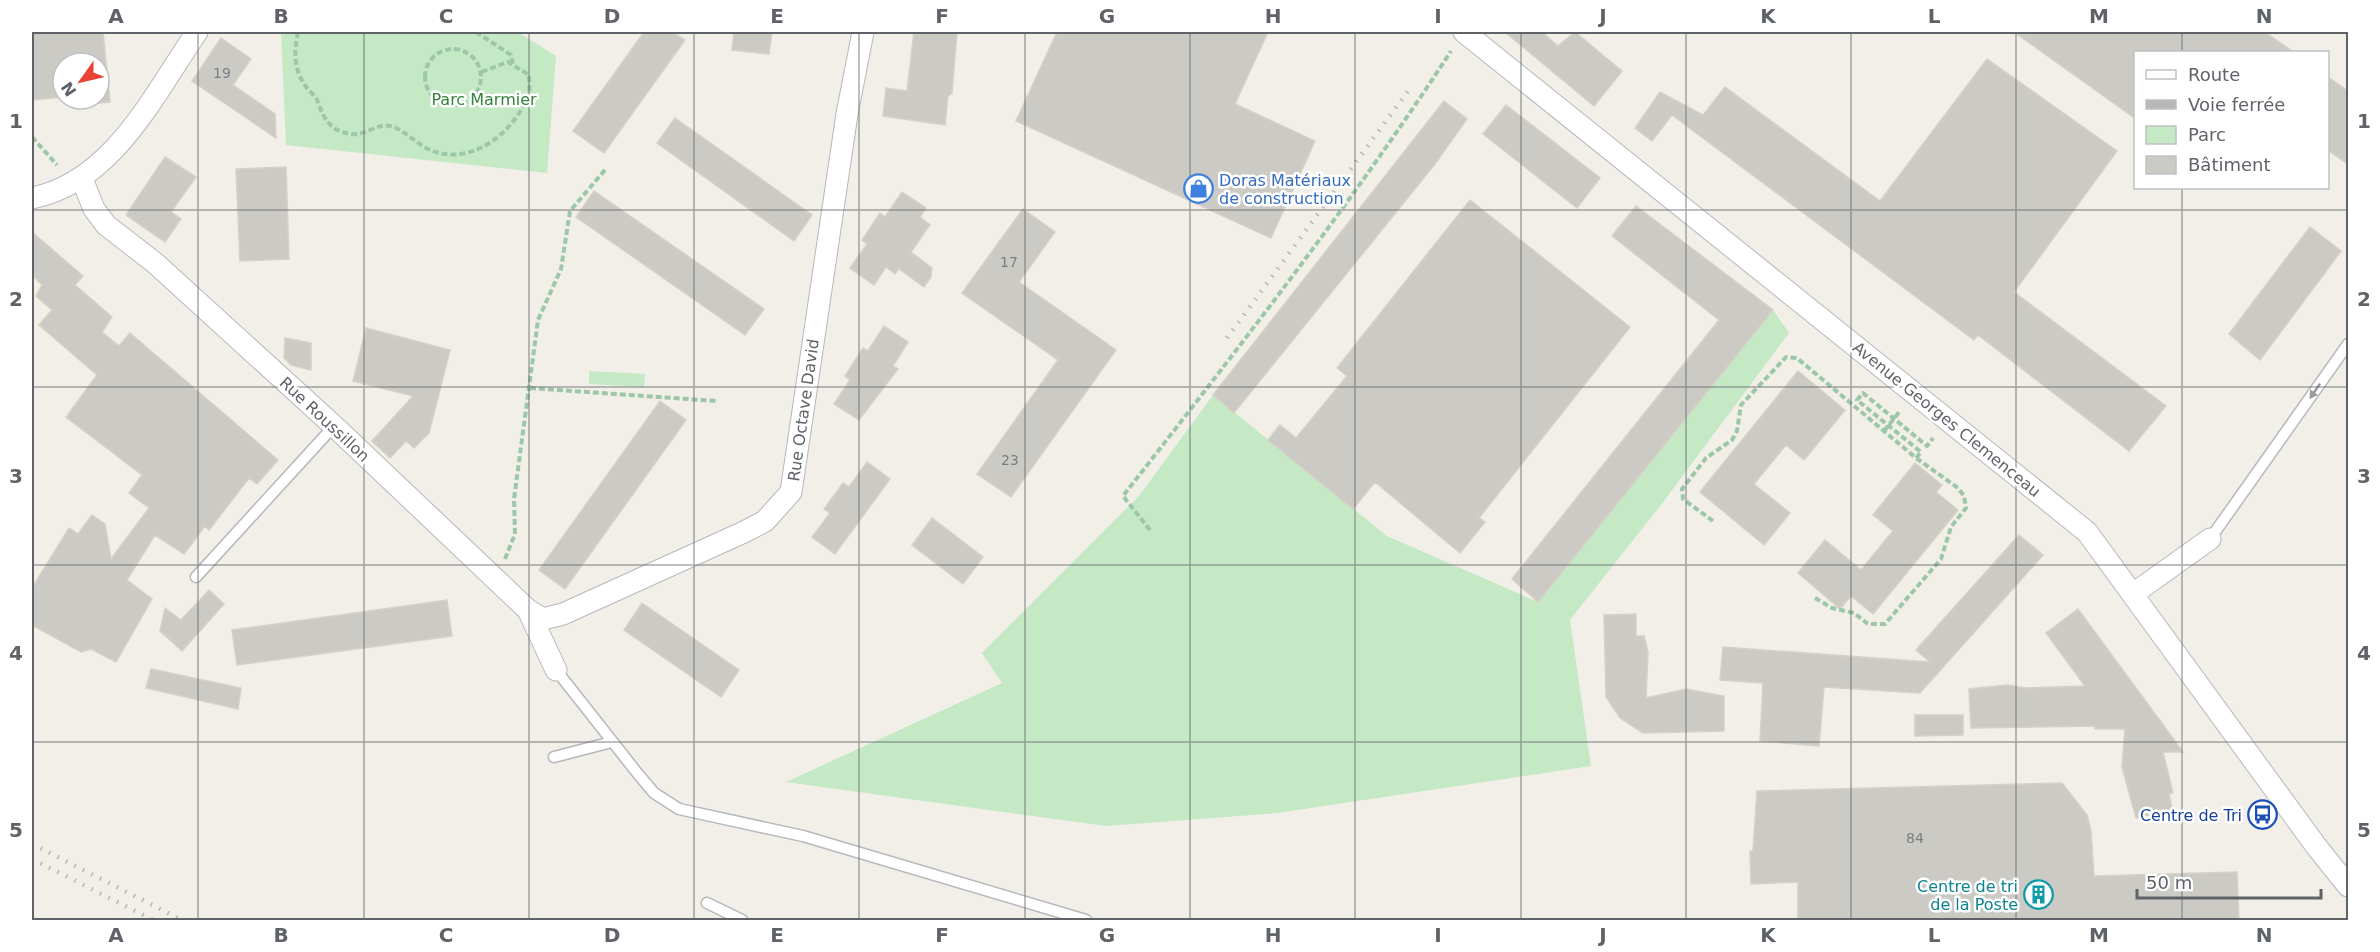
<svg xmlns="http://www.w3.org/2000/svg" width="2380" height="952" font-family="'DejaVu Sans',sans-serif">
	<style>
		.green { fill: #c5e8c5 }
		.building { fill: #cccac5; stroke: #d6d1c6; stroke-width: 1.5 }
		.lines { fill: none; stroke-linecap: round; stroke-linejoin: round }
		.service-casing { stroke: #b5b8bc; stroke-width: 13 }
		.minor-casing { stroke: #b5b8bc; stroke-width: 23 }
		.path { stroke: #9cc7a9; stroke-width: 4; stroke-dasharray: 6 3; stroke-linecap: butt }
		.service { stroke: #fff; stroke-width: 10 }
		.minor { stroke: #fff; stroke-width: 21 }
		.rail { stroke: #b6b7b8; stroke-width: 4.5; stroke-dasharray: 1.5 8; stroke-linecap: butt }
		.oneway { fill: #979a9d }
		.grid { fill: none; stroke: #5f6368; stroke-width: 1.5; stroke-opacity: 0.55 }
		.labels { text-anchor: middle; stroke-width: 5; stroke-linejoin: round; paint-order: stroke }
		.number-label { font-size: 14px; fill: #7a7d7f }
		.park-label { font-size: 16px; fill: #348238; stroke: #fff }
		.shop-label { font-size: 16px; fill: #366cbe; stroke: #fff; text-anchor: start }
		.street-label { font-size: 16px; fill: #5f6368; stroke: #fff }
		.transit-label { font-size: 16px; fill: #164399; stroke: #fff; text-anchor: end }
		.culture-label { font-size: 16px; fill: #0d838f; stroke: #fff; text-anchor: end }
		.neatline { fill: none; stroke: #5f6368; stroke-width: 2 }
		.grid-label { font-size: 20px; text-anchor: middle; font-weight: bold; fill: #5f6368 }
	</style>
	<rect width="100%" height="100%" fill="#f1efe8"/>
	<!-- green -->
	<path class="green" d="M281 32H518L556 56 547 173 286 145Z
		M1773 310 1789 333 1664 501 1570 620 1591 766 1277 813 1106 826 786 782 1002 683 982 653 1139 496 1213 395 1387 536 1538 602Z
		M589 371 645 374 644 387 589 384Z"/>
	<!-- building -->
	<path class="building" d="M50 32H103L110 102 77 105 76 99H99V63H63V97L32 100V33Z
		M644 32H672L685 40 604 153 573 131Z
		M734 32H772L769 54 732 50Z
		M914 32H957L952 93 948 96 945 125 883 116 886 88 907 91Z
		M1057 32H1268L1235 104 1315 141 1271 238 1016 121Z
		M1505 32H1542L1558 46 1575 32 1622 71 1594 106Z
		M2014 32H2265L2293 52H2136V119Z
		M221 38 251 59 233 85 275 114 276 138 192 81Z
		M1987 59 2117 151 2014 292 2166 406 2129 451 1978 335 1974 340 1672 115 1652 141 1635 128 1660 92 1703 115 1725 87 1880 201Z
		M2328 77 2349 92V165L2328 150Z
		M1444 101 1467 119 1435 164 1234 413 1213 395Z
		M1506 105 1600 178 1577 208 1483 134Z
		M675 118 812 215 794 241 657 143Z
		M165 157 196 177 171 212 181 219 165 242 126 215Z
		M286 167 289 259 240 261 236 169Z
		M594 191 764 309 745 335 576 217Z
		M902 192 926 208 920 217 930 225 911 252 932 268 931 277 924 287 899 269 895 274 886 267 874 285 850 268 867 244 862 240 880 213 885 217Z
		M1470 200 1630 327 1479 518 1485 522 1460 553 1375 482 1353 509 1268 440 1280 425 1296 438 1347 376 1337 368Z
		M1636 206 1773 310 1538 602 1512 579 1719 320 1612 236Z
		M1023 209 1055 232 1019 282 1116 350 1011 497 977 474 1058 360 962 293Z
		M2310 227 2341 251 2260 360 2229 334Z
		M32 232 83 276 75 285 112 317 102 332 119 346 130 333 278 460 257 484 249 478 209 530 205 526 184 554 155 535 127 580 152 599 116 662 91 649 81 652 32 625V588L69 528 78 534 92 515 105 524 111 559 149 508 129 493 142 475 66 417 97 375 39 325 52 310 36 296 42 285 32 275Z
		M884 326 908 342 893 366 898 369 859 420 834 404 850 380 845 376 863 348 868 351Z
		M366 328 450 350 429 433 414 448 406 441 390 458 372 441 413 396 353 381Z
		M285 338 311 343V370L291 365 284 358Z
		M1798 371 1845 410 1804 460 1786 445 1754 484 1790 513 1764 545 1700 492Z
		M660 401 686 420 565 589 539 570Z
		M867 462 890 479 835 554 812 537 830 513 824 509 843 483 849 487Z
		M1915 463 1942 485 1936 492 1958 510 1873 614 1851 596 1840 609 1798 573 1825 540 1861 570 1893 531 1873 515Z
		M932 518 983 557 963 584 912 545Z
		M2019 535 2043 555 1920 693 1824 687 1819 746 1760 741 1763 683 1720 680 1723 647 1930 662 1916 650Z
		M209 590 224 604 182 651 160 631 165 608 181 620Z
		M447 600 452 636 237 665 232 630Z
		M642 603 739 670 721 697 624 630Z
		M2078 609 2183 752H2163L2173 793 2169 794 2172 809 2136 818 2122 767 2125 729H2095V726L1971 728 1969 689 2007 685 2026 688 2085 686 2046 633Z
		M1636 614V636H1644L1648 652 1646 698 1686 689 1724 696V731L1643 733 1620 718 1606 697 1604 615Z
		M151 669 241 688 238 709 146 688Z
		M1915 715H1963V735L1915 736Z
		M2062 783 2087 815 2091 831 2094 876 2237 872 2239 921H1798V882L1751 884 1750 851H1753L1757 791Z"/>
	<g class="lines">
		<defs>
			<path id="service" d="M2210 539 2348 344
				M196 577 334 426
				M556 670 638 774 654 793 679 809 803 836 1086 920
				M554 757 608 743
				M707 903 742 920"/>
			<path id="minor" d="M1464 32 2087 532 2316 846 2348 886
				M82 179 94 209 106 225 155 263 334 426 528 610 556 670
				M32 198C113 182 154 94 197 32
				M2133 594 2210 539
				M528 610 543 619 563 614 744 532 765 521 791 492 847 114 863 32"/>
		</defs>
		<!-- service casing -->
		<use href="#service" class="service-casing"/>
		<!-- minor casing -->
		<use href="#minor" class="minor-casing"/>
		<!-- path -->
		<path class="path" d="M298 32C294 52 293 70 307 88 310 92 316 96 318 102 324 119 330 131 351 134 365 136 377 123 390 126 404 129 418 146 433 151 468 164 504 139 521 110 524 105 528 99 529 94 530 88 529 81 529 75L508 62 481 72
			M476 32 511 55 513 65
			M425 77a28 28 0 1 1 56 0a28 28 0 1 1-56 0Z
			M32 137 57 165
			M530 388 716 401
			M1884 431 1900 411
			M1713 521 1683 499 1682 489 1706 458 1732 440 1737 431 1741 405 1786 357 1797 358 1916 458 1921 452 1857 400 1863 393 1927 446 1933 438
			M1150 530 1123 496C1236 351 1351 205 1451 51
			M505 559 515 534 514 499 538 320 561 269 570 211 605 170
			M1815 598 1832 608 1854 613 1868 624H1885L1941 559 1951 527 1966 508 1964 496 1958 488 1916 458"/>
		<!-- service -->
		<use href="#service" class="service"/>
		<!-- minor -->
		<use href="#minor" class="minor"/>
		<!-- rail -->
		<path class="rail" d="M1227 338 1411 87
			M32 844 182 920
			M32 859 153 920"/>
	</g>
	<!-- one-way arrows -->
	<defs><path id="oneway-solid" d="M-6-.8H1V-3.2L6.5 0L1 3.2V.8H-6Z" transform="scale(1.5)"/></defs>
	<use class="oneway" href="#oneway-solid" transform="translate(2315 391) rotate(125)"/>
	<!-- grid -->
	<path class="grid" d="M198 32V920M364 32V920M529 32V920M694 32V920M859 32V920M1025 32V920M1190 32V920M1355 32V920M1521 32V920M1686 32V920M1851 32V920M2016 32V920M2182 32V52M2182 188V920M32 210H2348M32 387H2348M32 565H2348M32 742H2348"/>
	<!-- icons -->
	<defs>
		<symbol id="shop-ring" viewBox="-11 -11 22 22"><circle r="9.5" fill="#fff" stroke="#3f7fe0" stroke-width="1.5"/><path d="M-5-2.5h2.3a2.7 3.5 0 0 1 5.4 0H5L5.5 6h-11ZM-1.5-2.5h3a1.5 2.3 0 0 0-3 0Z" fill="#3f7fe0"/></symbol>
		<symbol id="bus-ring" viewBox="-11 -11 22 22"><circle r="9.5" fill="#fff" stroke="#1a4fb4" stroke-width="1.5"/><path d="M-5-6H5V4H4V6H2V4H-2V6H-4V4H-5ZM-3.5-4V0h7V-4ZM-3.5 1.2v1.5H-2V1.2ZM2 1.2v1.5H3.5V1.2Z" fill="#1a4fb4"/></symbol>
		<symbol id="building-ring" viewBox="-11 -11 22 22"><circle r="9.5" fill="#fff" stroke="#0f9aa8" stroke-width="1.5"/><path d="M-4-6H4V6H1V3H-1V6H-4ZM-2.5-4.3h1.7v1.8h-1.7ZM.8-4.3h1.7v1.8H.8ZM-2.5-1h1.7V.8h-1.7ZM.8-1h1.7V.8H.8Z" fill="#0f9aa8"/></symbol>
	</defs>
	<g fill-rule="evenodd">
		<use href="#shop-ring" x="1182" y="172" width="33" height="33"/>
		<use href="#bus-ring" x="2246" y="798" width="33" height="33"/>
		<use href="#building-ring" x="2022" y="878" width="33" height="33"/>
	</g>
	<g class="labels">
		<!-- number labels -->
		<g class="number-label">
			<text x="222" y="78">19</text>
			<text x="1009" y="267">17</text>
			<text x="1010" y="465">23</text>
			<text x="1915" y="843">84</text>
		</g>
		<!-- park labels -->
		<g class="park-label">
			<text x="484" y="105">Parc Marmier</text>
		</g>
		<!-- shop labels -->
		<g class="shop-label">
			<text x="1219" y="186">Doras Matériaux<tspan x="1219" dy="18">de construction</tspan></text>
		</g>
		<!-- street labels -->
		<g class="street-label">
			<text transform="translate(803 410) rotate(-82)" y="6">Rue Octave David</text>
			<text transform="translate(325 419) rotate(43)" y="6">Rue Roussillon</text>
			<text transform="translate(1947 419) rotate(39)" y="6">Avenue Georges Clemenceau</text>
		</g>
		<!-- transit labels -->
		<g class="transit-label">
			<text x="2242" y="821">Centre de Tri</text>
		</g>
		<!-- culture labels -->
		<g class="culture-label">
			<text x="2018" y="892">Centre de tri<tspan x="2018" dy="18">de la Poste</tspan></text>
		</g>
	</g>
	<!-- border -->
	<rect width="2380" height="952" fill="none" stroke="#ffffff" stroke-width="66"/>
	<!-- legend -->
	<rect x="2134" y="51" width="195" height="138" fill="#ffffff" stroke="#bfc1c3" stroke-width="1.5"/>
	<rect x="2146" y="70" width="30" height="9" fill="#ffffff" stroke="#bfc1c3" stroke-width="1.5"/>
	<text x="2188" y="81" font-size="18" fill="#5f6368">Route</text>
	<rect x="2146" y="100" width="30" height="9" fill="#b6b7b8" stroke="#bfc1c3" stroke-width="1.5"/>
	<text x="2188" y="111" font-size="18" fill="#5f6368">Voie ferrée</text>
	<rect x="2146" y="126" width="30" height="18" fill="#c5e8c5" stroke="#bfc1c3" stroke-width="1.5"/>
	<text x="2188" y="141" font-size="18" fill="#5f6368">Parc</text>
	<rect x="2146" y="156" width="30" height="18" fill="#cccac5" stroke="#bfc1c3" stroke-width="1.5"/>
	<text x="2188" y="171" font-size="18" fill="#5f6368">Bâtiment</text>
	<!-- north arrow -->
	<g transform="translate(81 81) rotate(236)"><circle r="28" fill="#ffffff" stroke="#bfc1c3" stroke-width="1.5"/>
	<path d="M0-4.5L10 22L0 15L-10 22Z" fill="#ea4335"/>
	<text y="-9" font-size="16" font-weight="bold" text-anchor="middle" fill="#5f6368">N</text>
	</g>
	<!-- scale -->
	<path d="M2137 889v9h184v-9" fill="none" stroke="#5f6368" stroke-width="3"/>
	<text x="2146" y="889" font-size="18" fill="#5f6368" stroke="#ffffff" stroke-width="4.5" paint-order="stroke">50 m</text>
	<rect x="33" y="33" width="2314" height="886" class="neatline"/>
	<g class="grid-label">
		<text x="116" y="23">A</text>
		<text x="281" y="23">B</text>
		<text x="446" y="23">C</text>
		<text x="612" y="23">D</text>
		<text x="777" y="23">E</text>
		<text x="942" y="23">F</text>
		<text x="1107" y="23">G</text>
		<text x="1273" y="23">H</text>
		<text x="1438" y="23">I</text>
		<text x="1603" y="23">J</text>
		<text x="1768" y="23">K</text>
		<text x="1934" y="23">L</text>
		<text x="2099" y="23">M</text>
		<text x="2264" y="23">N</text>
		<text x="16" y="128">1</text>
		<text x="2364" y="128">1</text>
		<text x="16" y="306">2</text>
		<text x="2364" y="306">2</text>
		<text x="16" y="483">3</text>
		<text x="2364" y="483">3</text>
		<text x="16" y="660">4</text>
		<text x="2364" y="660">4</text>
		<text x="16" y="837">5</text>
		<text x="2364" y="837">5</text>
		<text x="116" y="942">A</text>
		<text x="281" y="942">B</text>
		<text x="446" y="942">C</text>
		<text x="612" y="942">D</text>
		<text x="777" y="942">E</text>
		<text x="942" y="942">F</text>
		<text x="1107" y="942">G</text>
		<text x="1273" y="942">H</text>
		<text x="1438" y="942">I</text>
		<text x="1603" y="942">J</text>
		<text x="1768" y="942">K</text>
		<text x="1934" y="942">L</text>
		<text x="2099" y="942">M</text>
		<text x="2264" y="942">N</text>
	</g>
</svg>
